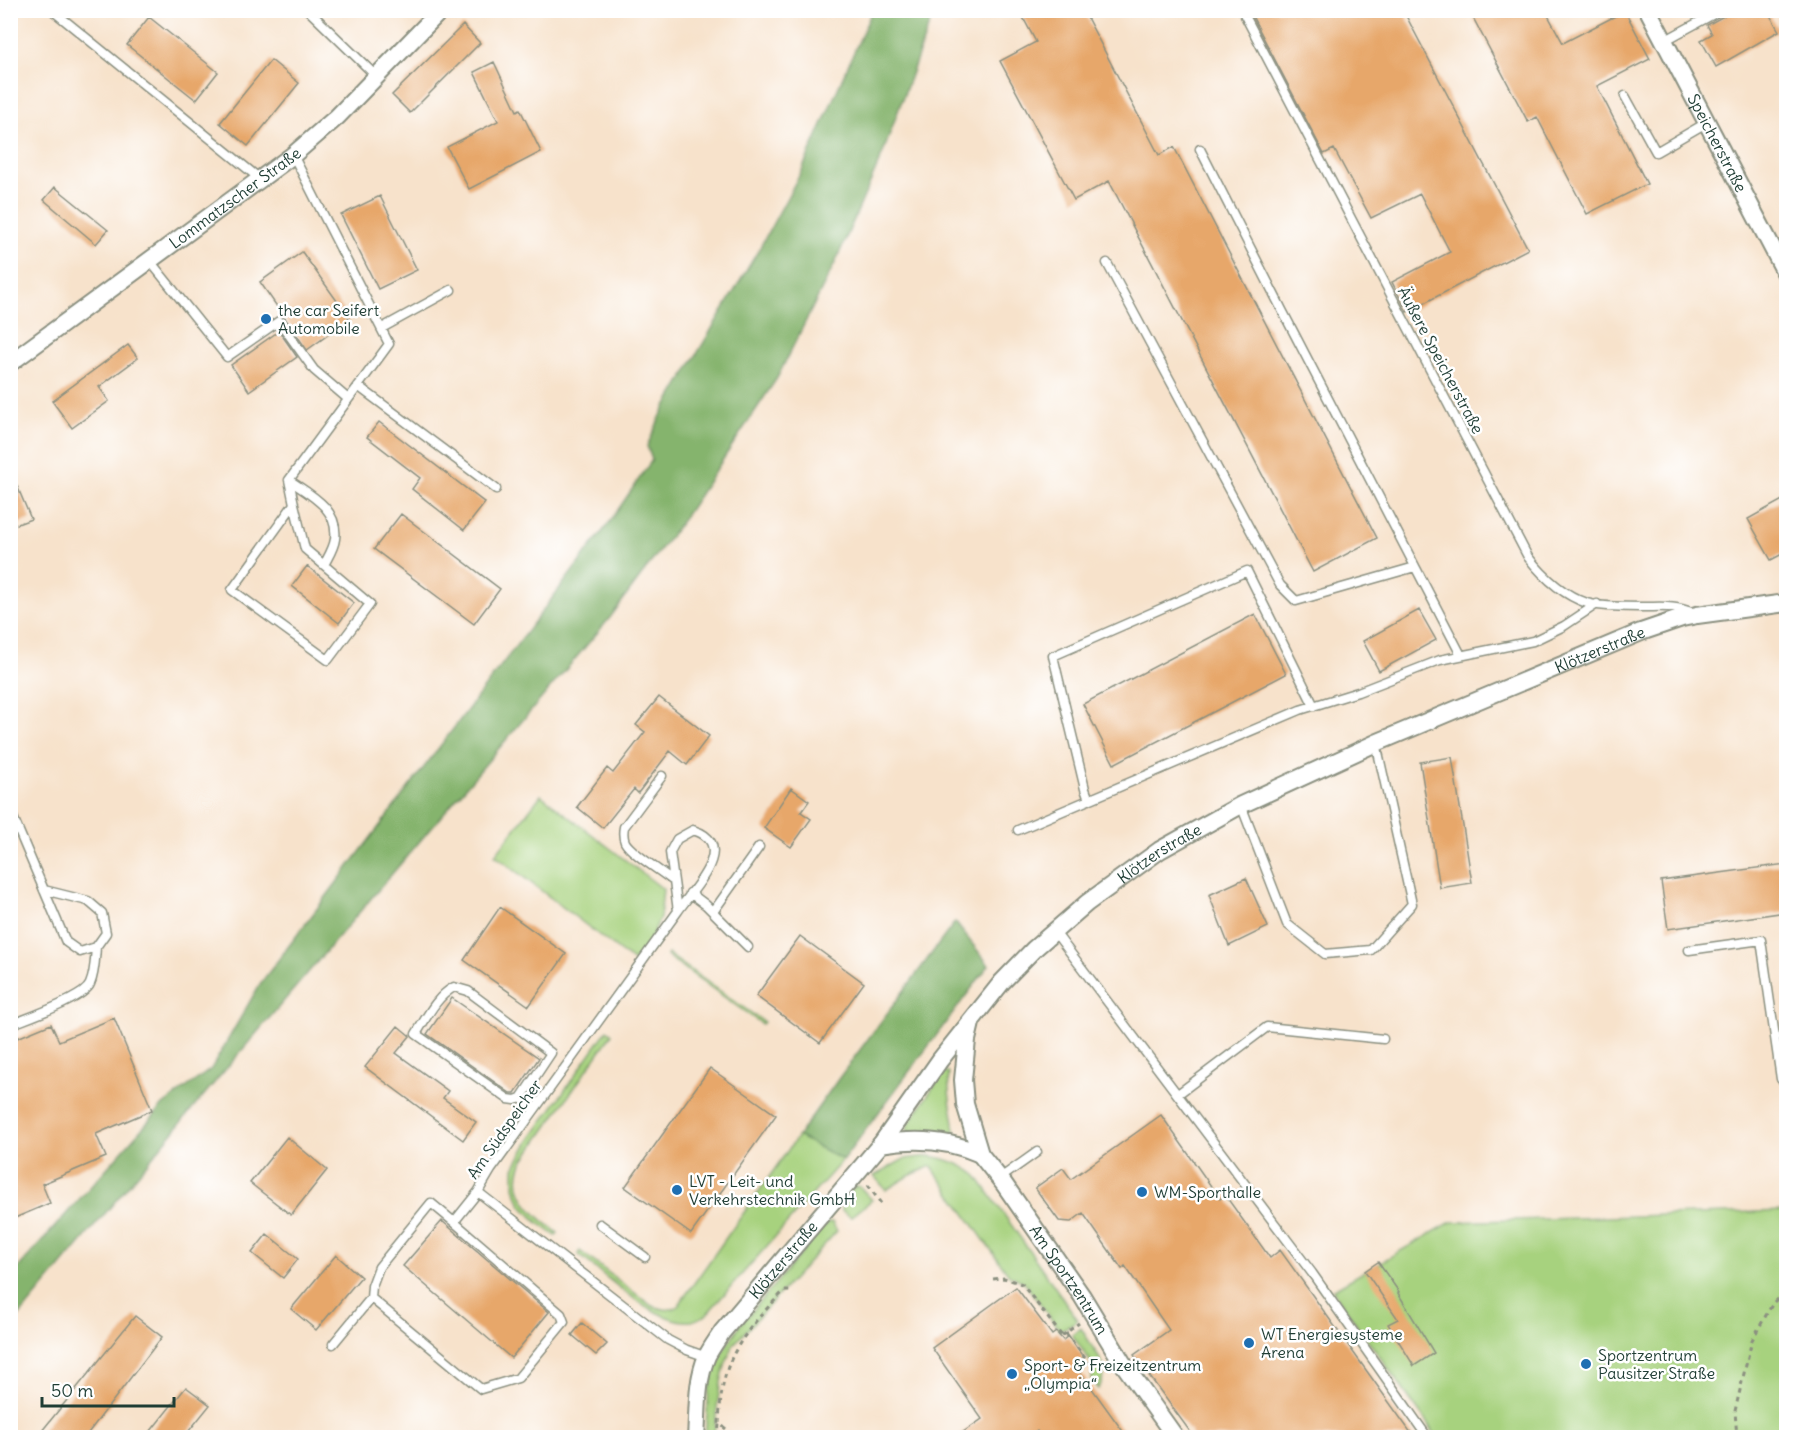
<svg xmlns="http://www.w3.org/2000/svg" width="1797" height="1448" font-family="Delius,sans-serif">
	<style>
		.green { fill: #a7d27e; stroke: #638859; stroke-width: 1.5 }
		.forest { fill: #85b46d; stroke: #527850; stroke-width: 1.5 }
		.building { fill: #e7a76a }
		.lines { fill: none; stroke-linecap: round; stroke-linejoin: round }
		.service-casing { stroke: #8b9080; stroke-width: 11 }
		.minor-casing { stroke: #8b9080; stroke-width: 20 }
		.path { stroke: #8b9080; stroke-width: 3; stroke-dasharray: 4.5 4.5; stroke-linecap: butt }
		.service { stroke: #fff; stroke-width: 8 }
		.minor { stroke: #fff; stroke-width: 16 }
		.poi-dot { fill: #1f6fb2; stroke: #fff; stroke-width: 2 }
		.labels { text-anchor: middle; stroke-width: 5; stroke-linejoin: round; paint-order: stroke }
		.street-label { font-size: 16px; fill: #1f3d34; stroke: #fff }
		.poi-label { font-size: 16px; fill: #1f3d34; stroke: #fff; text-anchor: start }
	</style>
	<rect width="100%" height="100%" fill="#fff"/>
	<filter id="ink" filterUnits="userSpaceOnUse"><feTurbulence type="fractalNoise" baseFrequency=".0167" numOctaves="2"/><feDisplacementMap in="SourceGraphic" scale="12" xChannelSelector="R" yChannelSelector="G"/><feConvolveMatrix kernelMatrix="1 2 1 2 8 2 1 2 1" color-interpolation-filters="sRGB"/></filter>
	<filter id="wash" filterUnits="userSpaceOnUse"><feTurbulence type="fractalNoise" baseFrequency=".008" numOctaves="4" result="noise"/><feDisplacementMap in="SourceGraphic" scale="24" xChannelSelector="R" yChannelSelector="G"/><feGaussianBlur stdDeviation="1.35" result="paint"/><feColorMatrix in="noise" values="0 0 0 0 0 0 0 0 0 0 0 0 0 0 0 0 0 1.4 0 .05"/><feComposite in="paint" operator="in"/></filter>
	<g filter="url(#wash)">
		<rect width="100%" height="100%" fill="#f7e2cb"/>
		<!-- green -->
		<path class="green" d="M541 795 663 889 660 918 651 938 634 962 495 855Z
			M668 954 764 1022 762 1024 667 956Z
			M607 1030 612 1034 523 1161C507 1194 535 1215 558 1233L556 1236 537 1222 521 1205 514 1187V1168L529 1141Z
			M944 1071 949 1073C946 1095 955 1115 955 1137L936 1132 911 1134 908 1131 907 1128 909 1123Z
			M798 1136 843 1160 705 1316C701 1317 697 1320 692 1321 656 1325 605 1275 578 1254L580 1251 652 1306C662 1309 669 1312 678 1306Z
			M930 1156C948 1159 963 1164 977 1176L1078 1320 1060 1331 1024 1282 1009 1275 931 1166 909 1176 886 1190 874 1176 904 1159Z
			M855 1186 860 1187 872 1200 851 1217 841 1210 842 1204Z
			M1786 1211V1437H1437L1332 1290 1451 1222Z
			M832 1222 837 1231 734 1344C719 1372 717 1406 714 1437H705L709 1389 720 1355 740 1325 827 1223Z
			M1081 1328 1106 1369 1099 1389 1092 1380 1093 1365 1072 1335Z"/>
		<!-- forest -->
		<path class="forest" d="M872 11H934L883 153 836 261 777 378 684 518 609 619 220 1076 11 1326V1276L163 1105 211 1069 260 984 609 523 652 460 647 446 663 411 758 251 802 170Z
			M955 922 989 965 843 1160 798 1136 839 1078Z"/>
		<g id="blocks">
			<!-- building -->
			<path class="building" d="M1019 10H1083L1159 155 1174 147 1377 538 1313 572 1109 181 1074 200 1000 61 1036 42Z
				M1249 10H1403L1528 249 1407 312 1392 282 1450 252 1420 194 1371 218 1334 149 1324 154Z
				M1469 10H1545L1563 43 1625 11 1650 59 1597 86 1647 184 1587 214 1537 117 1528 122Z
				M1727 10H1767L1779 31 1716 67 1701 40 1712 34 1707 25 1724 16Z
				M149 17 218 72 196 100 127 45Z
				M463 25 480 43 410 113 392 95Z
				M271 60 299 83 248 146 220 123Z
				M494 62 517 111 520 109 541 152 469 189 447 147 498 121 474 72Z
				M55 187 108 230 96 244 44 200Z
				M380 196 417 270 378 289 341 215Z
				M302 252 350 319 307 350 260 282Z
				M279 331 297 357 249 391 231 365Z
				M128 345 138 358 99 387 109 401 72 428 52 401Z
				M379 422 485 503 464 530 412 489 420 478 367 437Z
				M10 469 31 519 10 527Z
				M1786 498V552L1771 560 1748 519Z
				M401 514 500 589 474 624 374 549Z
				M307 566 354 603 339 623 292 586Z
				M1419 610 1436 640 1379 671 1363 641Z
				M1255 614 1286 674 1114 764 1083 704Z
				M659 697 709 736 687 765 670 751 638 793 634 789 603 828 577 807 607 768 613 773 645 732 636 725Z
				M1452 757 1472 883 1440 888 1420 762Z
				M791 788 809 801 801 812 811 819 791 847 764 828Z
				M1786 864V912L1668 929 1661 881Z
				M1246 878 1268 927 1229 946 1209 895Z
				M500 907 566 954 529 1006 464 960Z
				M800 936 864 983 820 1043 756 996Z
				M452 998 539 1058 515 1093H510L427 1034Z
				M114 1018 152 1110 96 1134 106 1157 42 1184 50 1203 10 1220V1041L51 1024 59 1041Z
				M398 1026 410 1036 396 1053 448 1091 443 1098 476 1122 463 1140 365 1067Z
				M710 1068 776 1115 691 1234 625 1187Z
				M1161 1115 1220 1199 1225 1195 1270 1258 1280 1250 1414 1437H1194L1134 1355 1169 1330 1125 1266 1122 1269 1083 1213 1071 1222 1059 1221 1035 1188 1063 1168 1071 1179Z
				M287 1137 327 1170 291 1215 250 1183Z
				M442 1221 549 1312 511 1358 403 1266Z
				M267 1234 298 1259 283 1278 252 1253Z
				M336 1255 361 1277 316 1330 291 1309Z
				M1378 1262 1399 1292 1398 1293 1434 1353 1414 1366 1388 1324 1398 1319 1365 1271Z
				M1016 1287 1052 1335 1056 1332 1063 1340 1068 1336 1084 1358 1075 1365 1127 1437H1041L1037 1431 1029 1437H956L982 1419 932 1348Z
				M135 1316 162 1337 85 1437H37Z
				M582 1323 607 1344 596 1355 572 1335Z
				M186 1387 210 1405 184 1437H146Z"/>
		</g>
	</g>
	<g filter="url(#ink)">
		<use href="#blocks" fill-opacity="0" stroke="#8b9080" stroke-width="1.5"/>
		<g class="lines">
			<defs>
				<path id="service" d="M52 10 260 179
					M308 10 377 77
					M1242 10 1528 557C1543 576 1563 595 1587 603 1604 608 1625 606 1643 607 1664 607 1673 605 1694 613
					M1664 41 1721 10
					M1625 96 1656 152 1706 123
					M1200 149 1282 310 1461 655
					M293 155 389 344 289 480 294 504 232 590 328 660 370 604 305 549 294 504
					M150 261 227 357 279 321 314 370 348 399
					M1107 263 1280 585 1296 601 1415 567
					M382 328 451 290
					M358 386 496 489
					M289 480C311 495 339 509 335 539 334 548 328 557 324 565
					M662 776 624 827C623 832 623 837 625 842 631 853 661 871 672 880
					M1089 800 1085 789 1053 656 1247 571 1314 706
					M1241 805 1287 924 1325 954 1371 950 1412 904 1376 743
					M10 810 66 942 80 952 96 947 106 933 102 913 88 901 44 890
					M1018 830 1300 710 1358 692 1440 660 1533 641 1564 626 1597 604
					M690 893 706 905 748 947
					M678 911C693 889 739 844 693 830L677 839 670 852 678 911 491 1170 478 1192 668 1340 687 1350 707 1357
					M713 912 759 847
					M1054 931 1312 1273 1428 1438
					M1689 950 1761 940 1781 1079 1786 1078
					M10 1025C27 1018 84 999 90 984 95 973 95 959 96 947
					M1178 1094 1267 1027 1383 1039
					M521 1098 515 1100 508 1099 416 1034C427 1017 436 997 454 987L468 991 551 1053 521 1098 535 1109
					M999 1179 1037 1152
					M454 1222 431 1203 379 1267 372 1286 371 1298 481 1389 518 1378 564 1322 561 1314 454 1222 478 1192
					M600 1224 645 1257
					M333 1344 371 1298"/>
				<g id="minor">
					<path id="s1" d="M1648 10 1786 274"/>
					<path id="s2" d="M10 363 293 155 337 117 441 10"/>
					<path id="s3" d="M971 1023 967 1040 963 1080 965 1104 980 1154 1004 1184 1082 1296 1122 1362 1176 1438"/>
					<path d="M881 1144C914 1138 949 1140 980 1154"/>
					<path id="s4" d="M696 1438C698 1411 696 1381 707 1356 711 1348 717 1340 722 1332L881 1144 940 1060 1002 982 1034 949 1087 903 1160 850 1241 805 1376 743 1641 632 1682 618 1697 615 1786 603"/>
				</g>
			</defs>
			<!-- service casing -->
			<use href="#service" class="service-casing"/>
			<!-- minor casing -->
			<use href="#minor" class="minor-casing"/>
			<!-- path -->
			<path class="path" d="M868 1185 882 1205
				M993 1279 1004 1278 1022 1284 1062 1336 1060 1337
				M1066 1333 1088 1362 1074 1372
				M1062 1336 1079 1323
				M726 1429 719 1423C720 1403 722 1380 730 1362 741 1335 764 1311 784 1291H791
				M718 1438 719 1423
				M1737 1438 1735 1411 1752 1340 1773 1303 1786 1290"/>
			<!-- service -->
			<use href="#service" class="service"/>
			<!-- minor -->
			<use href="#minor" class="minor"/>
		</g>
	</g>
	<!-- markers -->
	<g class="poi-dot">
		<circle cx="266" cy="319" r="6"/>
		<circle cx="677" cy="1190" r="6"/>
		<circle cx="1142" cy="1192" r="6"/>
		<circle cx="1249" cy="1343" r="6"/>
		<circle cx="1586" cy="1364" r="6"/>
		<circle cx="1012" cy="1374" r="6"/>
	</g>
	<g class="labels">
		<!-- street labels -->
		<g class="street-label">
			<text dy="6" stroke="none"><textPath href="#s1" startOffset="150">Speicherstraße</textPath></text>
			<text dy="6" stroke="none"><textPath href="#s2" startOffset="279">Lommatzscher Straße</textPath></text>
			<text transform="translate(1441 360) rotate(62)" y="6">Äußere Speicherstraße</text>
			<text dy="6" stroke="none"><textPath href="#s4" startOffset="1250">Klötzerstraße</textPath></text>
			<text dy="6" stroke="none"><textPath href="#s4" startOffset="764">Klötzerstraße</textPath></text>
			<text transform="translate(504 1129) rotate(-55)" y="6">Am Südspeicher</text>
			<text dy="6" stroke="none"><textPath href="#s4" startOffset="206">Klötzerstraße</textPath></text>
			<text dy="6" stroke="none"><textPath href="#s3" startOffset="288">Am Sportzentrum</textPath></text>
		</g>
		<!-- poi labels -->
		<g class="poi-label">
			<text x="278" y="316">the car Seifert<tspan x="278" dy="18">Automobile</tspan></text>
			<text x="689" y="1187">LVT - Leit- und<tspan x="689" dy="18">Verkehrstechnik GmbH</tspan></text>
			<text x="1154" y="1198">WM-Sporthalle</text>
			<text x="1261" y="1340">WT Energiesysteme<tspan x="1261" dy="18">Arena</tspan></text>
			<text x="1598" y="1361">Sportzentrum<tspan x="1598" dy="18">Pausitzer Straße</tspan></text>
			<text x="1024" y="1371">Sport- &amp; Freizeitzentrum<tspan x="1024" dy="18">„Olympia“</tspan></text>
		</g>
	</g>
	<!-- margin -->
	<rect width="1797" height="1448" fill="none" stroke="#fff" stroke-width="36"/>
	<!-- scale -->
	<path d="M42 1397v9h132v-9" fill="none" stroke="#1f3d34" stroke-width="3"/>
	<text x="51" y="1397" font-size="18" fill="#1f3d34" stroke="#ffffff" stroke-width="4.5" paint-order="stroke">50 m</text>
</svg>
